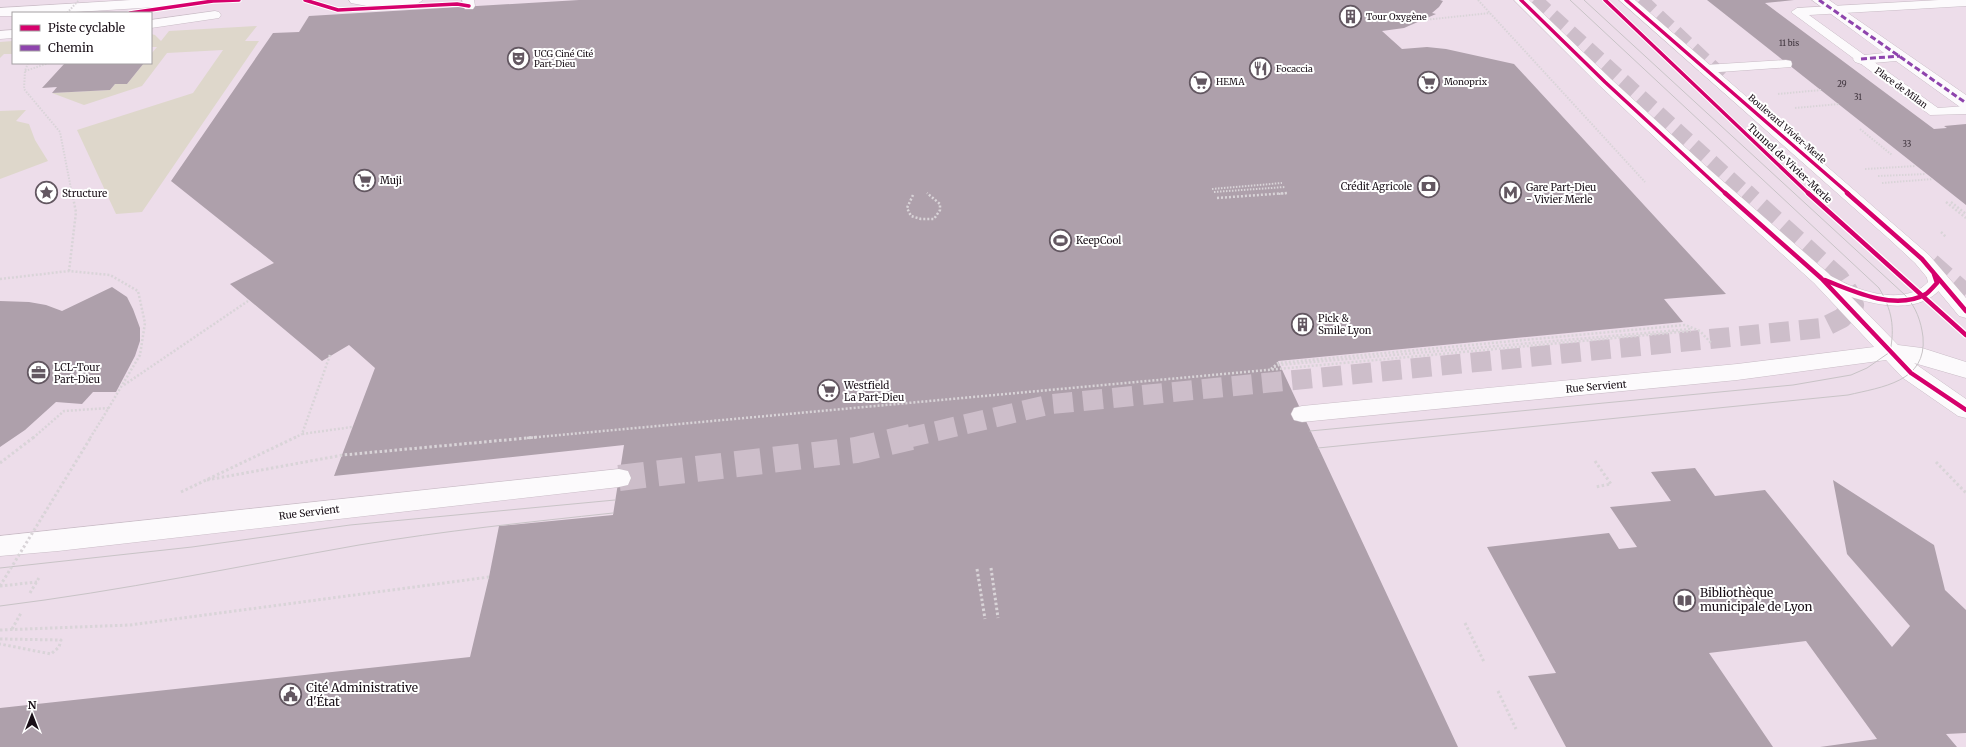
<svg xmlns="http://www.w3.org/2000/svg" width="1966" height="747" font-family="Merriweather,serif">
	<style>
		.green { fill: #ded7cb }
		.building { fill: #aea0ab }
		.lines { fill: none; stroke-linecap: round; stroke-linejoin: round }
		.secondary-tunnel-far2 { stroke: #cdbeca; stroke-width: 16; stroke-dasharray: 16 8; stroke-linecap: butt }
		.secondary-tunnel-far1 { stroke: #cdbeca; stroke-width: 20; stroke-dasharray: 20 10; stroke-linecap: butt }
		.secondary-tunnel { stroke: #cdbeca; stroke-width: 26; stroke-dasharray: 26 13; stroke-linecap: butt }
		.primary-tunnel { stroke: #cdbeca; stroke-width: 20; stroke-dasharray: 20 10; stroke-linecap: butt }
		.service-casing { stroke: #c9bcc6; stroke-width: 1 }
		.pedestrian-casing { stroke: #c9bcc6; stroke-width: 1 }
		.minor-casing { stroke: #c9bcc6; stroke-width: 1 }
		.secondary-casing { stroke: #c9bcc6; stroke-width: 1 }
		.path-far2 { stroke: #d9d4d8; stroke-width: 2; stroke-dasharray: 1.5 1.5; stroke-linecap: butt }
		.path-far1 { stroke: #d9d4d8; stroke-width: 2.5; stroke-dasharray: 2 2; stroke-linecap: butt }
		.path { stroke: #d9d4d8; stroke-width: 3; stroke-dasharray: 2.5 2.5; stroke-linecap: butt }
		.service { fill: #fcfafc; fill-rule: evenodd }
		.pedestrian { fill: #fcfafc; fill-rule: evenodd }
		.minor { fill: #fcfafc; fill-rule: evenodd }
		.secondary { fill: #fcfafc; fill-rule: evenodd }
		.tram { stroke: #c8c3c6; stroke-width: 1 }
		.path-bridge-far2 { stroke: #d9d4d8; stroke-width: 2; stroke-dasharray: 1.5 1.5; stroke-linecap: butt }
		.path-bridge-far1 { stroke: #d9d4d8; stroke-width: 2.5; stroke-dasharray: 2 2; stroke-linecap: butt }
		.path-bridge { stroke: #d9d4d8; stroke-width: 3; stroke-dasharray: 2.5 2.5; stroke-linecap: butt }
		.quiet { stroke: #8e44ad; stroke-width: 3; stroke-dasharray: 6 3; stroke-linecap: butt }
		.cycleway-far1-casing { stroke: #fff; stroke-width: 5.5 }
		.cycleway-casing { stroke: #fff; stroke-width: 7 }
		.cycleway-far1 { stroke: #d6006c; stroke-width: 3.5 }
		.cycleway { stroke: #d6006c; stroke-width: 4.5 }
		.labels { text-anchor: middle; stroke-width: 4; stroke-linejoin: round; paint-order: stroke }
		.number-label { font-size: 8px; fill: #3e333c }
		.far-poi-label { font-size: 9px; fill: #190f17; stroke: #fff; text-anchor: start }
		.far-street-label { font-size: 9px; fill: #190f17; stroke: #fff }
		.street-label { font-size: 10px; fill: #190f17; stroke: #fff }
		.poi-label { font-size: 10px; fill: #190f17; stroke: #fff; text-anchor: start }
		.near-poi-label { font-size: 12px; fill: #190f17; stroke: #fff; text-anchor: start }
	</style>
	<rect width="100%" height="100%" fill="#edddea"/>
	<!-- green -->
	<path class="green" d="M257 26 245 41H259L142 212 116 214 77 130 193 93 223 50 167 53 142 86 84 105 52 93 110 90 115 84H127L144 63H151V54L157 47H151V34L155 35 161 41 169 31Z
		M13 41V54H4L0 58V42Z
		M26 110 16 121 29 124 35 140 48 161 0 179V111Z"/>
	<!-- building -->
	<path class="building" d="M579 0H1440L1443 1 1439 7 1432 13 1436 14 1404 28 1382 31 1402 49 1427 47 1446 49 1514 64 1726 294 1664 299 1683 322 1278 361 1458 747H0V708L470 657 489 577 499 526 613 515 624 445 334 476 375 368 349 345 322 361 230 284 274 263 171 181 273 33 299 32 309 16Z
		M1707 0H1794L1765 3 1934 129 1947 128 1944 126 1966 124V205Z
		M65 63H144L127 84H115L110 90 52 93 57 87 42 88Z
		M112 287 127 297 133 309 140 328V341L135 356 116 392H93L82 404 56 402 25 430 0 447V301L29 302 46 305 62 311Z
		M1695 468 1715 496 1765 490 1892 647 1910 626 1847 554 1833 480 1934 545 1945 590 1966 610V733L1946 734 1957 747H1820L1877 739 1806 641 1709 653 1773 747H1566L1528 676 1556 673 1487 547 1609 533 1619 549 1637 547 1610 507 1671 501 1651 472Z"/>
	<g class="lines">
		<!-- secondary-tunnel-far2 -->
		<path class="secondary-tunnel-far2" d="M1534 0 1746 194
			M1640 0 1727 82"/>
		<!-- secondary-tunnel-far1 -->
		<path class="secondary-tunnel-far1" d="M907 438 1052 404 1822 328 1842 318 1854 305 1848 291 1839 278 1745 193"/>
		<!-- secondary-tunnel -->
		<path class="secondary-tunnel" d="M619 478 856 450 911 437"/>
		<!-- primary-tunnel -->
		<path class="primary-tunnel" d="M1931 263 1966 294"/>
		<defs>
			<path id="service" d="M349 0H423L417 4 367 6 351 3Z
				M462 0H474L475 6 473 9H465Z
				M1939 0H1966V6L1809 15 1938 108 1966 106V114L1930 115 1791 12 1797 8Z
				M215 11 219 12 221 15 219 18 151 28V20Z
				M13 30V38L0 39V31Z
				M1786 60 1791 61 1792 64 1791 67 1705 73 1700 72 1698 69 1700 66 1705 65Z
				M1934 269 1940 270 1945 283C1918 325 1850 299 1815 282L1813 278 1815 274 1821 273C1831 275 1840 281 1849 285 1873 295 1909 303 1928 282L1926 274 1928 270Z"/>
			<path id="pedestrian" d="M1812 0H1829L1966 95V108L1960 107 1896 61 1861 64 1855 62 1853 59 1855 56 1884 53Z"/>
			<path id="minor" d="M1514 0H1529L1611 79 1710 170 1828 273 1898 345 1922 348 1966 362V378L1914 363 1966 399V418L1958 416 1903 378 1886 360 1737 380 1302 422 1294 420 1291 414 1294 408 1302 406 1737 364 1874 347 1814 283 1698 178 1599 85Z
				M1619 0H1635L1929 255 1966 298V318L1959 316 1915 263 1888 238Z"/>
			<path id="secondary" d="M131 0H213L211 3 206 4 59 13H13V16H0V8Z
				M619 469 628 471 631 478 628 485 619 487 58 551 0 556V536Z"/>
		</defs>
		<!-- service casing -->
		<use href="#service" class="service-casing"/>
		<!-- pedestrian casing -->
		<use href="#pedestrian" class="pedestrian-casing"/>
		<!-- minor casing -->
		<use href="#minor" class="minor-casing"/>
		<!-- secondary casing -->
		<use href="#secondary" class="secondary-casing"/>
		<!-- path-far2 -->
		<path class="path-far2" d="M1478 0 1645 182
			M1424 20 1490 13
			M28 63 25 71 24 89 60 132 72 194
			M25 71 49 63
			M1778 94 1821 90
			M1795 108 1839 104
			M1860 129 1892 155
			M1865 169 1916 166
			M1878 176 1926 174
			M1882 183 1933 179
			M1212 189 1282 183
			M1214 192 1285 187
			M1279 194 1287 193"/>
		<!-- path-far1 -->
		<path class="path-far1" d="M913 195 907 208 911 216 921 219H934L940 210V204L927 193
			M1217 198 1287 193
			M1946 202 1966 218
			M1951 202 1966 214
			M1941 232 1946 237
			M69 271 76 212 72 193
			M0 279 69 271 110 275 138 291 145 323 140 355 102 419
			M330 355 302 434 352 427
			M1274 367 1279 365 1691 329
			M1271 369 1278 363 1685 325 1700 331 1711 343
			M124 385 248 301
			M33 438 64 411 109 408
			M294 438 302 434
			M527 438 1691 331"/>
		<!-- path -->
		<path class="path" d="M1595 461 1611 484 1595 487
			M1936 462 1966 493
			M0 463 34 437
			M207 480 343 455 538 437
			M181 492 296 437
			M991 568 998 618
			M977 569 985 619
			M0 586 37 582
			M30 593 40 576
			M1465 623 1484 662
			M12 629 21 613
			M0 630 130 625 489 577
			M0 639 61 640 59 647 51 654 0 644
			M1498 691 1516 729"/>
		<!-- service -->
		<use href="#service" class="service"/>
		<!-- pedestrian -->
		<use href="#pedestrian" class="pedestrian"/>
		<!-- minor -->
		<use href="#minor" class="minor"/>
		<!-- secondary -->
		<use href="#secondary" class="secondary"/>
		<!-- tram -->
		<path class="tram" d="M1310 431 1793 385 1851 375 1867 368 1890 352C1895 327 1892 310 1879 288L1570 0
			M1318 448 1848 395C1882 387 1927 382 1923 337 1921 321 1916 307 1905 295L1584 0
			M0 568 192 547 350 525 615 500
			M0 606C121 591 240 566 359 545 443 531 529 522 613 513"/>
		<!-- path-bridge-far2 -->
		<path class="path-bridge-far2" d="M67 13 79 0"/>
		<!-- path-bridge-far1 -->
		<path class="path-bridge-far1" d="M90 438 102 419"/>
		<!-- path-bridge -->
		<path class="path-bridge" d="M0 586 91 437"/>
		<!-- quiet -->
		<path class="quiet" d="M1819 0 1966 103
			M1861 59 1900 56"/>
		<defs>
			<path id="cycleway-far1" d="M305 0 338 10 457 4 469 6
				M1521 0 1605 82 1726 194
				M1605 0 1809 194
				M1626 0 1849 194
				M130 13 213 1 239 0"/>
			<path id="cycleway" d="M1725 193 1821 278 1911 373 1966 410
				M1808 193 1966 335
				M1847 193 1922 259 1966 311
				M1825 280C1854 292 1896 311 1926 294 1930 291 1934 286 1937 283L1934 274"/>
		</defs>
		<!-- cycleway-far1 casing -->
		<use href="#cycleway-far1" class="cycleway-far1-casing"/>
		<!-- cycleway casing -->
		<use href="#cycleway" class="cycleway-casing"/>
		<!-- cycleway-far1 -->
		<use href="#cycleway-far1" class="cycleway-far1"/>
		<!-- cycleway -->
		<use href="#cycleway" class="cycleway"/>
	</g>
	<!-- icons -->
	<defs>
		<symbol id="building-ring" viewBox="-11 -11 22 22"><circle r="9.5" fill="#fff" stroke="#635761" stroke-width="1.5"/><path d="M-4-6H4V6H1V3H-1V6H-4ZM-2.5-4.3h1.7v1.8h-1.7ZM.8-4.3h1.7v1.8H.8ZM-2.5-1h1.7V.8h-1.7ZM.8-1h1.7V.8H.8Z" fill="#635761"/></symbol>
		<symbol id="theatre-ring" viewBox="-11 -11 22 22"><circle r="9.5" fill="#fff" stroke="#635761" stroke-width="1.5"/><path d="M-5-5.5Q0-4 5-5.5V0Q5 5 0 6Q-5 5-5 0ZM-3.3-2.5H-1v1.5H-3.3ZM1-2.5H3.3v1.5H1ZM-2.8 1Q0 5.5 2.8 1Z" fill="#635761"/></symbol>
		<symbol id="restaurant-ring" viewBox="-11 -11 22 22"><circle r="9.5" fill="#fff" stroke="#635761" stroke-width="1.5"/><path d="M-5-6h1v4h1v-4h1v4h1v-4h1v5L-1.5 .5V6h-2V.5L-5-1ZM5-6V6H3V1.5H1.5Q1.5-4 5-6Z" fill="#635761"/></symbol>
		<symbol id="supermarket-ring" viewBox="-11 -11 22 22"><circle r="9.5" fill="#fff" stroke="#635761" stroke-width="1.5"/><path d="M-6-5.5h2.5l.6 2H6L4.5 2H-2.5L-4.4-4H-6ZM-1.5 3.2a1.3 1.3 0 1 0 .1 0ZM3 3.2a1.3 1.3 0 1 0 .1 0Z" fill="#635761"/></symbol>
		<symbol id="bank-ring" viewBox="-11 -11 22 22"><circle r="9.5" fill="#fff" stroke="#635761" stroke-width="1.5"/><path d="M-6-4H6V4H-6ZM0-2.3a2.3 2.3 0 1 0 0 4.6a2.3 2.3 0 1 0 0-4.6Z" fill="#635761"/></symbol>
		<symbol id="sight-ring" viewBox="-11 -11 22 22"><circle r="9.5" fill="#fff" stroke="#635761" stroke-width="1.5"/><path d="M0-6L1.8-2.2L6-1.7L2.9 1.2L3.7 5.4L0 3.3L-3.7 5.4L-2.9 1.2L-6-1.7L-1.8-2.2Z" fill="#635761"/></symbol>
		<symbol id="metro-ring" viewBox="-11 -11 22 22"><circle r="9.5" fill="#fff" stroke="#635761" stroke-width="1.5"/><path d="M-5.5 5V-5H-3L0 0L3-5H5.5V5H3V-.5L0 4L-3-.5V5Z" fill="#635761"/></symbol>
		<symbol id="stadium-ring" viewBox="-11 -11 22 22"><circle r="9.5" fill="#fff" stroke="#635761" stroke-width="1.5"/><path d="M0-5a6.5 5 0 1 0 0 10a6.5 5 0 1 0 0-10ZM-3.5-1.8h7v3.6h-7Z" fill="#635761"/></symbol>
		<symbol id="office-ring" viewBox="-11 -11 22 22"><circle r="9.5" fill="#fff" stroke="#635761" stroke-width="1.5"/><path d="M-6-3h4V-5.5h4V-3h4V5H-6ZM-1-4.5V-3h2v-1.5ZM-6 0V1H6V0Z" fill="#635761"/></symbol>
		<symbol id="library-ring" viewBox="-11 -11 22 22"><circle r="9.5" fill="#fff" stroke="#635761" stroke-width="1.5"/><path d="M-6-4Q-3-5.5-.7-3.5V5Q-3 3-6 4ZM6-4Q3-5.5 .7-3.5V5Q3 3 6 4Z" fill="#635761"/></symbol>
		<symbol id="civic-ring" viewBox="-11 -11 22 22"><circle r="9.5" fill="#fff" stroke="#635761" stroke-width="1.5"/><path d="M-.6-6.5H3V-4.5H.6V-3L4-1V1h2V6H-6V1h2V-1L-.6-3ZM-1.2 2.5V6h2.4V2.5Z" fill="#635761"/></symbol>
	</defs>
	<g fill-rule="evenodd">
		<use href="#building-ring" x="1338" y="4" width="25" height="25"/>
		<use href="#theatre-ring" x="506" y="46" width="25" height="25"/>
		<use href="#restaurant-ring" x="1248" y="56" width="25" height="25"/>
		<use href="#supermarket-ring" x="1188" y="70" width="25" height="25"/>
		<use href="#supermarket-ring" x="1416" y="70" width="25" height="25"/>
		<use href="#supermarket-ring" x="352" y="168" width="25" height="25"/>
		<use href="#bank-ring" x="1416" y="174" width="25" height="25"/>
		<use href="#sight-ring" x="34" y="180" width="25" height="25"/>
		<use href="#metro-ring" x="1498" y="180" width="25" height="25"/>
		<use href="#stadium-ring" x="1048" y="228" width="25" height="25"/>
		<use href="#building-ring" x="1290" y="312" width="25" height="25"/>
		<use href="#office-ring" x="26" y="360" width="25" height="25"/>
		<use href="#supermarket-ring" x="816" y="378" width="25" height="25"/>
		<use href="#library-ring" x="1672" y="588" width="25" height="25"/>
		<use href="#civic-ring" x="278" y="682" width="25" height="25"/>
	</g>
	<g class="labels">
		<!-- number labels -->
		<g class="number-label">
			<text x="1789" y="46">11 bis</text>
			<text x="1842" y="87">29</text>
			<text x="1858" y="100">31</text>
			<text x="1907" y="147">33</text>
		</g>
		<!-- far-poi labels -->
		<g class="far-poi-label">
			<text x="1366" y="20">Tour Oxygène</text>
			<text x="534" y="57">UCG Ciné Cité<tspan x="534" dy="10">Part-Dieu</tspan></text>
			<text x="1276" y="72">Focaccia</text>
			<text x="1216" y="85">HEMA</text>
			<text x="1444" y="85">Monoprix</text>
		</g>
		<!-- far-street labels -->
		<g class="far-street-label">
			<text transform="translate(1901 88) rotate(36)" y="3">Place de Milan</text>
			<text transform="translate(1787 129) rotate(41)" y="3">Boulevard Vivier-Merle</text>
		</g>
		<!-- street labels -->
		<g class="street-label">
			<text transform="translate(1790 163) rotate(43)" y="4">Tunnel de Vivier-Merle</text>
			<text transform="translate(1596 386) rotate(-5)" y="4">Rue Servient</text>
			<text transform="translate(309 512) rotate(-7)" y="4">Rue Servient</text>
		</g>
		<!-- poi labels -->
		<g class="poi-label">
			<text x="380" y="184">Muji</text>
			<text x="1412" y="190" text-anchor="end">Crédit Agricole</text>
			<text x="1526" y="191">Gare Part-Dieu<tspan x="1526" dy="12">- Vivier Merle</tspan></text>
			<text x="62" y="197">Structure</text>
			<text x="1076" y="244">KeepCool</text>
			<text x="1318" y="322">Pick &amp;<tspan x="1318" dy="12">Smile Lyon</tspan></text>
			<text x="54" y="371">LCL-Tour<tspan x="54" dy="12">Part-Dieu</tspan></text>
			<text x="844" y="389">Westfield<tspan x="844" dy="12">La Part-Dieu</tspan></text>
		</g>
		<!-- near-poi labels -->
		<g class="near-poi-label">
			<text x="1700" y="597">Bibliothèque<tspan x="1700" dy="14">municipale de Lyon</tspan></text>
			<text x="306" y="692">Cité Administrative<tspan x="306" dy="14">d'État</tspan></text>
		</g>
	</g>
	<!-- legend -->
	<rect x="12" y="12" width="140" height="52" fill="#ffffff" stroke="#a39fa2"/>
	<rect x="20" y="25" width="20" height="6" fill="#d6006c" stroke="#a39fa2"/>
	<text x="48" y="32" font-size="12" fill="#190f17">Piste cyclable</text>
	<rect x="20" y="45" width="20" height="6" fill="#8e44ad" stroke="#a39fa2"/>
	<text x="48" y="52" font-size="12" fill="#190f17">Chemin</text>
	<!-- north arrow -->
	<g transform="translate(32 715)" stroke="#ffffff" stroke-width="3" paint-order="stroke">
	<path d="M0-3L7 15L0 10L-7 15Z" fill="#190f17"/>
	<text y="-6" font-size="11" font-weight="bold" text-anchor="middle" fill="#190f17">N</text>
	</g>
</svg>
